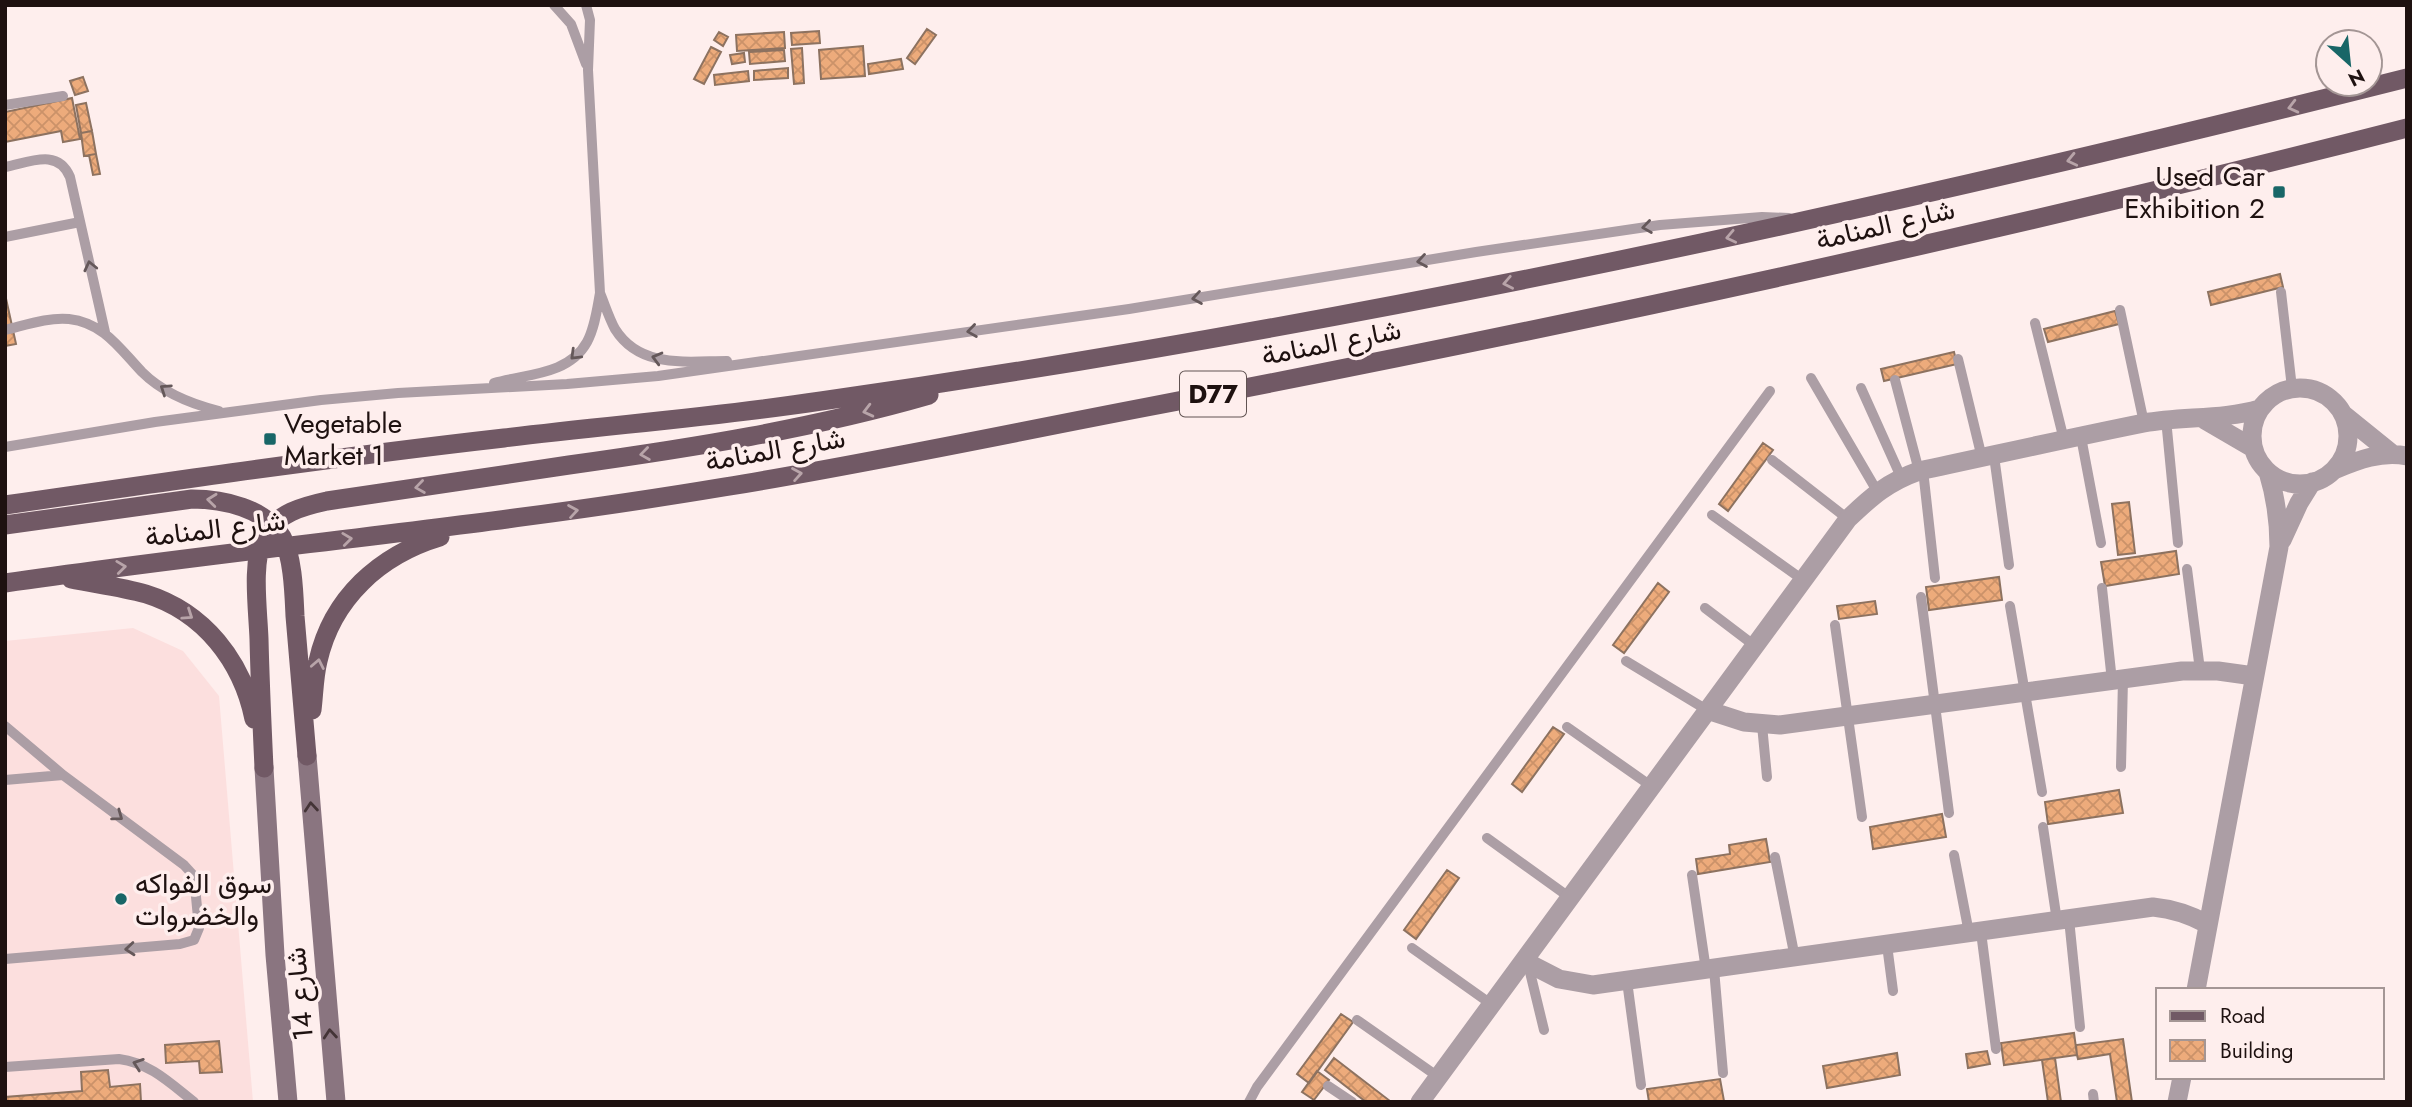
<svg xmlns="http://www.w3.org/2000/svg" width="2412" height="1107" font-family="Jost,Vazirmatn,sans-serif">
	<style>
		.built { fill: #fcdfde }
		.building { fill: url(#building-cross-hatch); stroke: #8d7260; stroke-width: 2 }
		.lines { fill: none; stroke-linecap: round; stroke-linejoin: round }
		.service { stroke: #ac9ea5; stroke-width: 10 }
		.minor { stroke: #ac9ea5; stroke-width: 19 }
		.secondary { stroke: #8a7580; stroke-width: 19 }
		.primary { stroke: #715965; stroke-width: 19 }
		.oneway { stroke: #b8a4a9 }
		.oneway2 { stroke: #65585a }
		.oneway3 { stroke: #443437 }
		.poi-dot { fill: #186667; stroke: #feeeed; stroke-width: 2.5 }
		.labels { text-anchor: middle; stroke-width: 7; stroke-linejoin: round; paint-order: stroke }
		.shield { fill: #feeeed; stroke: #615352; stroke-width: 2 }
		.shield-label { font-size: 26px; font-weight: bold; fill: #1e1110 }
		.poi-label { font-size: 28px; fill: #1e1110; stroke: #feeeed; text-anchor: start }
		.street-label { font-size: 28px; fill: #1e1110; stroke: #feeeed }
	</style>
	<defs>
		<pattern id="building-cross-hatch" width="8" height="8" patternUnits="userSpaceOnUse" patternTransform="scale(1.75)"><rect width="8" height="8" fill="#edab7b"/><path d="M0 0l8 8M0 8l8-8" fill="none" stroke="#cb9269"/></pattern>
	</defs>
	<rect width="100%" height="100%" fill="#feeeed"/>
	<!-- built -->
	<path class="built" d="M133 628 183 651 219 696 253 1102H5V641Z"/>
	<!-- building -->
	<path class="building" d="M927 29 936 35 915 64 907 58Z
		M819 31 820 43 792 45 791 33Z
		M719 32 728 37 723 46 714 40Z
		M784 32 785 48 737 51 736 35Z
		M863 46 865 76 821 79 819 50Z
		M711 47 721 52 704 84 694 79Z
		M802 48 804 83 794 84 791 49Z
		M784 50 785 61 750 64 749 52Z
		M744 53 745 62 732 64 730 55Z
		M901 59 903 69 869 74 868 64Z
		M788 68V78L754 80V71Z
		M748 71 749 81 715 85 714 75Z
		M83 77 88 91 75 95 70 81Z
		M72 98 80 139 63 142 61 131 5 142V112Z
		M86 103 92 131 81 133 76 105Z
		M92 131 96 154 84 156 81 133Z
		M96 154 100 174 93 175 89 155Z
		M2280 274 2283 287 2211 305 2208 292Z
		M5 294 16 344 5 346Z
		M2115 311 2119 324 2048 342 2044 329Z
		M1954 352 1957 364 1884 381 1881 369Z
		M1763 443 1773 450 1728 511 1719 504Z
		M2129 502 2135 553 2118 555 2112 504Z
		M2176 551 2179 574 2105 586 2101 562Z
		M1999 577 2002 600 1929 610 1926 587Z
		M1658 583 1669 592 1624 653 1613 645Z
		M1875 601 1877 614 1839 619 1837 606Z
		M1553 727 1564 734 1522 792 1512 784Z
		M2119 790 2123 813 2048 824 2045 802Z
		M1942 814 1946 837 1873 849 1870 827Z
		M1766 839 1770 862 1698 874 1696 859 1730 854 1729 845Z
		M1447 870 1459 878 1416 939 1404 930Z
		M1341 1014 1353 1022 1309 1083 1297 1074Z
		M2074 1033 2077 1055 2004 1065 2001 1043Z
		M2123 1039 2132 1102H2117L2110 1054 2078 1059 2077 1055 2076 1045Z
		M219 1041 222 1072 200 1073 199 1061 166 1063 165 1045Z
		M1987 1051 1990 1064 1968 1068 1966 1054Z
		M1897 1053 1900 1075 1827 1088 1823 1066Z
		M1334 1058 1390 1101 1366 1102 1325 1070Z
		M2055 1058 2061 1102H2048L2042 1060Z
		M108 1070 110 1087 140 1084 141 1102H5V1097L82 1091 81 1072Z
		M1317 1071 1329 1080 1314 1100 1302 1092Z
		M1720 1079 1724 1101 1649 1102 1647 1089Z"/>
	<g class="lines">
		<!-- service -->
		<path class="service" d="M554 5 571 24 586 64
			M5 105 63 96
			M5 167C30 162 58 148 70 177L105 332
			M5 237 80 222
			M2281 292 2292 388
			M600 293C605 305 609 318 615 329 640 369 687 361 727 361
			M2120 310 2144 423
			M2035 323 2064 440
			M5 330C26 325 48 317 69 319 104 323 120 349 142 372 163 393 191 404 219 411
			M1958 359 1982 458
			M1811 378 1877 491
			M1895 380 1919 471
			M494 383C526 374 569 375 587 342 595 327 597 309 600 293L588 70 590 20 586 5
			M1861 388 1901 477
			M2166 419 2178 543
			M2081 437 2101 543
			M5 447 155 422 321 400 398 393 567 384 658 376 1129 309 1476 252 1660 225 1762 217 1789 218
			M1994 456 2009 565
			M1772 460 1848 519
			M1923 470 1935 578
			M1712 515 1803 580
			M2187 569 2200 670
			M2102 588 2112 681
			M1921 597 1949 813
			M2010 606 2042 792
			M1705 608 1755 646
			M1835 625 1862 817
			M1626 661 1707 710
			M1762 725 1767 777
			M5 726 63 775 184 865 194 876 199 928 194 940 180 944 5 959
			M1567 727 1651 786
			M2121 767 2123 679
			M5 780 63 775
			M2043 827 2057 921
			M1487 838 1569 897
			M1954 855 1969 933
			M1775 857 1795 958
			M1692 875 1706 970
			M2069 919 2080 1027
			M1981 932 1996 1049
			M1887 945 1893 991
			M1412 948 1491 1004
			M1528 964 1544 1030
			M1714 969 1723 1073
			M1627 981 1641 1085
			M1357 1020 1437 1076
			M5 1067 119 1059C150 1063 170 1083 194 1102
			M1328 1086 1352 1102
			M2093 1094 2094 1102
			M1249 1102 1257 1087 1770 391"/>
		<!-- minor -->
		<path class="minor" d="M2252 436a48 48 0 1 1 96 0a48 48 0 1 1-96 0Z
			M2344 415 2391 453
			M2205 420 2253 448
			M2334 470C2358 460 2381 451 2407 456
			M2282 540 2299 503 2312 482
			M1707 710 1744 722 1780 725 2182 671H2218L2254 676
			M1524 961 1559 979 1593 985 2153 907C2173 909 2189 914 2207 924
			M2196 990 2279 547C2279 521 2276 498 2268 472
			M1420 1102 1848 519C1872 496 1888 482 1919 471 1994 455 2069 438 2144 423 2183 416 2222 420 2260 409
			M2177 1102 2182 1077"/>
		<!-- secondary -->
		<path class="secondary" d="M307 756 336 1102
			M264 768 275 955 288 1102"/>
		<!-- primary -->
		<path class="primary" d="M5 505C171 481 337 457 504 438 609 425 716 417 821 401 1355 325 1883 210 2407 78
			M5 525 192 499C223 499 265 508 282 537 293 556 294 594 295 616 299 663 303 709 307 756
			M71 579C96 584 122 587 146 594 204 612 242 661 254 719
			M5 583C245 548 485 527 724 487 866 464 1006 434 1147 407 1569 326 1990 235 2407 128
			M312 710C314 694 314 677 318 661 332 598 380 555 440 537
			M264 768C262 725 260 682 259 639 258 610 251 562 264 537 276 513 304 506 327 501 408 489 489 477 569 465 691 448 811 429 929 395"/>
	</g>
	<!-- one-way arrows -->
	<defs><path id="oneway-chevron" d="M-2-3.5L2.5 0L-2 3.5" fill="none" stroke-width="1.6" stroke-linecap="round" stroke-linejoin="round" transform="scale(1.75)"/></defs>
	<g class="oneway">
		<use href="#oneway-chevron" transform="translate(2293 107) rotate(166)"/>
		<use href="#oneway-chevron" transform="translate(2072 160) rotate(167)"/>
		<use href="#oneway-chevron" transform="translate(1731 237) rotate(168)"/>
		<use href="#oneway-chevron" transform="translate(1508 283) rotate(169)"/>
		<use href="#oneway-chevron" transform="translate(868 411) rotate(166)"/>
		<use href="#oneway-chevron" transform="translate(645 454) rotate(172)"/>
		<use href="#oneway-chevron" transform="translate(797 474) rotate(-10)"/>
		<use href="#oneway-chevron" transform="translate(420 487) rotate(172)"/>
		<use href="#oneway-chevron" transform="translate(212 500) rotate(-174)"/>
		<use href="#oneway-chevron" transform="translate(573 511) rotate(-9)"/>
		<use href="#oneway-chevron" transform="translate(347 539) rotate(-7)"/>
		<use href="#oneway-chevron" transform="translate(121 567) rotate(-7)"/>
		<use href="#oneway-chevron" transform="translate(188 615) rotate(34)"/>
		<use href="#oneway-chevron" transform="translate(318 664) rotate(-79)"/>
	</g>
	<g class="oneway2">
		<use href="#oneway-chevron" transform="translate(1647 227) rotate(172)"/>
		<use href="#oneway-chevron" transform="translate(1422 261) rotate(171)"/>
		<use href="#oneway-chevron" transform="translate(90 266) rotate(-103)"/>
		<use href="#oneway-chevron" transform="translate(1197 298) rotate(171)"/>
		<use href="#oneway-chevron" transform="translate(972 331) rotate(172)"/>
		<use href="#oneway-chevron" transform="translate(575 355) rotate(136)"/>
		<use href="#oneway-chevron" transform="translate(657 358) rotate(-165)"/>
		<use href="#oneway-chevron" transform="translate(165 389) rotate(-146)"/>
		<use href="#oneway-chevron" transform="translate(118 816) rotate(36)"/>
		<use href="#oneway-chevron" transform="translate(130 949) rotate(175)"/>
		<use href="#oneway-chevron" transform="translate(138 1064) rotate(-161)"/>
	</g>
	<g class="oneway3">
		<use href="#oneway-chevron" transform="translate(311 807) rotate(-95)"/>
		<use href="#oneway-chevron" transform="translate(330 1034) rotate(-95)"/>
	</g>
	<!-- markers -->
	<g class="poi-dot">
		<rect x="2272" y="185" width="14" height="14" rx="3.5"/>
		<rect x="263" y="432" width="14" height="14" rx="3.5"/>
		<circle cx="121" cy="899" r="7"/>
	</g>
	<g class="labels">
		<!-- shield labels -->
		<rect class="shield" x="1180" y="371.5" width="66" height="45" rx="5"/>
		<g class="shield-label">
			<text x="1213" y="403">D77</text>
		</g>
		<!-- poi labels -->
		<g class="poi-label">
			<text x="2265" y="186" text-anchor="end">Used Car<tspan x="2265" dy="32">Exhibition 2</tspan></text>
			<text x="284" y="433">Vegetable<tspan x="284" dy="32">Market 1</tspan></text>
			<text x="135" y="893">سوق الفواكه<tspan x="135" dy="32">والخضروات</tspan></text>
		</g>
		<!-- street labels -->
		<g class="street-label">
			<text transform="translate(1885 224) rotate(-13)" y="10">شارع المنامة</text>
			<text transform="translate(1331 342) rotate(-11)" y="10">شارع المنامة</text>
			<text transform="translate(775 449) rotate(-10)" y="10">شارع المنامة</text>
			<text transform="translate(215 528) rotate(-7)" y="10">شارع المنامة</text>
			<text transform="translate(299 994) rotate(-95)" y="10">شارع 14</text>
		</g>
	</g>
	<!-- border -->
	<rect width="2412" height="1107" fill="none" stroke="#1e1110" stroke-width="14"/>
	<!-- legend -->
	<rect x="2156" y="988" width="228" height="91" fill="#feeeed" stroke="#a49695" stroke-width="2"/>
	<rect x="2170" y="1011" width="35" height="10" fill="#715965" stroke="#a49695" stroke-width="2"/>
	<text x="2220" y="1023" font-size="21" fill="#1e1110">Road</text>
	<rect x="2170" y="1040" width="35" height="21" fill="url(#building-cross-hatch)" stroke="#a49695" stroke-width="2"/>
	<text x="2220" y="1058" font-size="21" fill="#1e1110">Building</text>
	<!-- north arrow -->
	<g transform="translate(2349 63) rotate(153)"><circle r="33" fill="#feeeed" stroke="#a49695" stroke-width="2"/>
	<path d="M0-5L12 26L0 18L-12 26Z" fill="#186667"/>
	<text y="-10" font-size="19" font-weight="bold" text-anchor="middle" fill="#1e1110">N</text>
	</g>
</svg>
